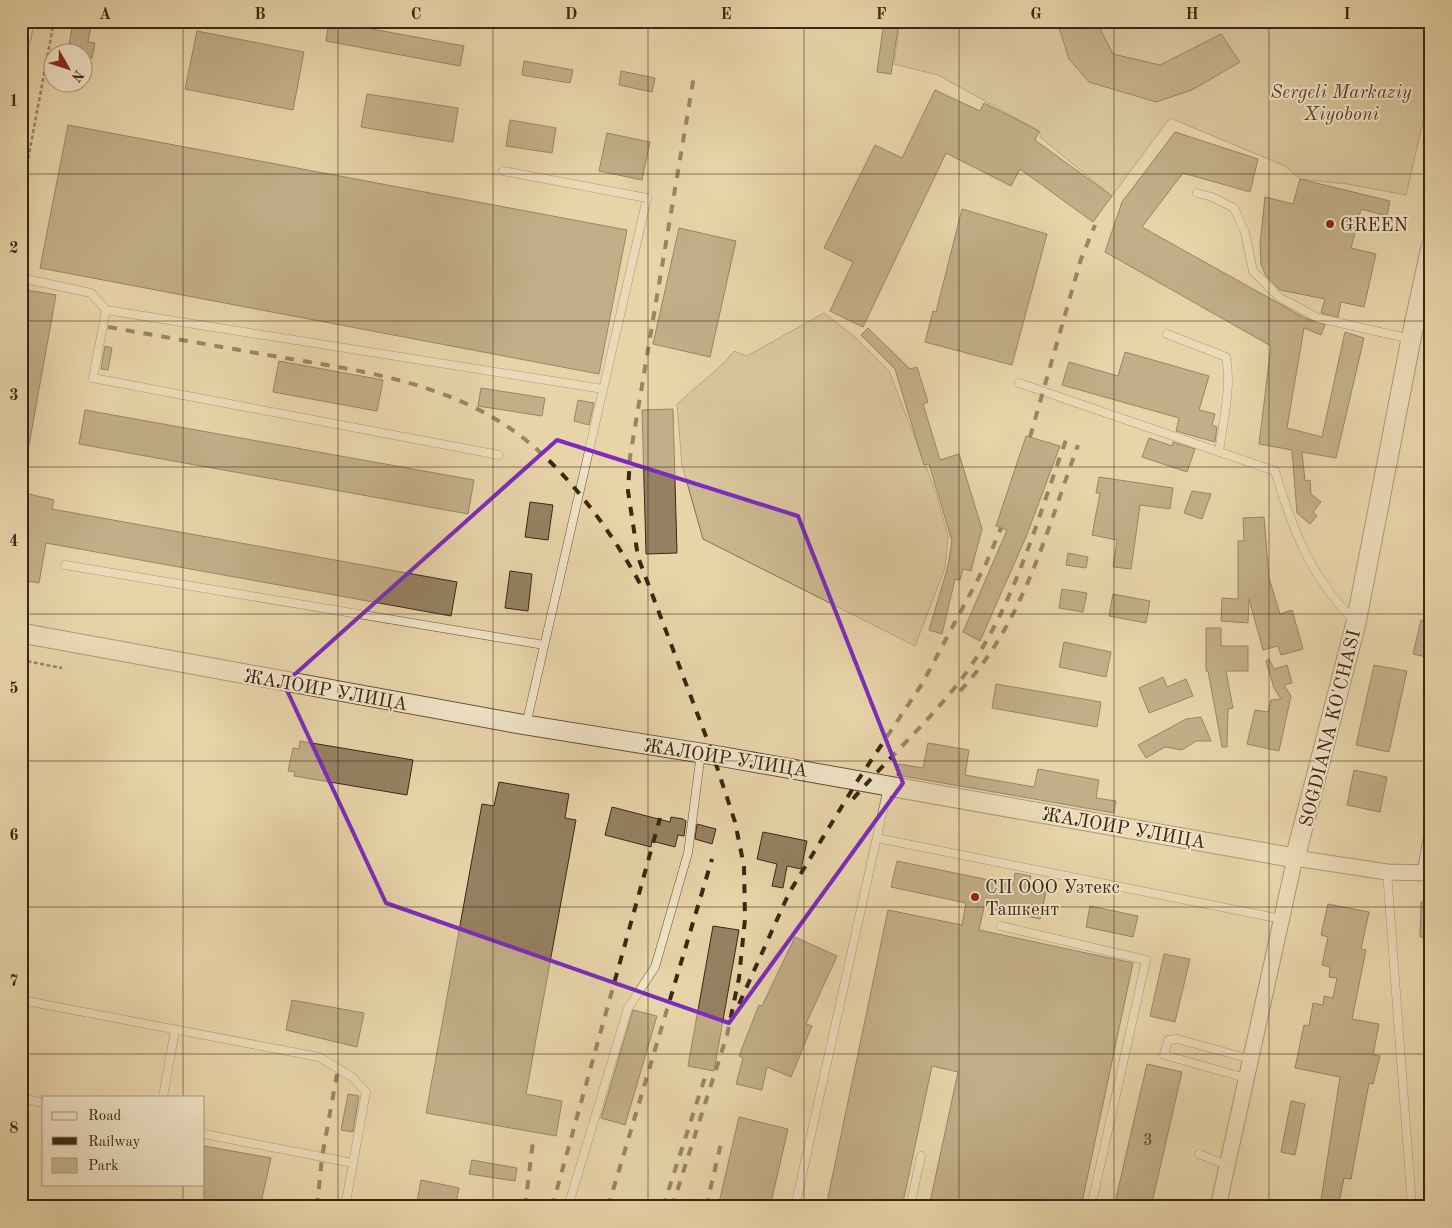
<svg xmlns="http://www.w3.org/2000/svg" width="1452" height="1228" font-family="'Old Standard TT',serif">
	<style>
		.green { fill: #cbb790; stroke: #836f53 }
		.building { fill: #958162; stroke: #3b2716 }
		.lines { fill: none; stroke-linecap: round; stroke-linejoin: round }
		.service-casing { stroke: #66523b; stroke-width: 9 }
		.minor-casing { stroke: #66523b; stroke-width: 17 }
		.tertiary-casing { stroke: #66523b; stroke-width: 21 }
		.path { stroke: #3b2716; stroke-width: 2.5; stroke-dasharray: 4 2.5; stroke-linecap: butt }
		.service { stroke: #f0e3c7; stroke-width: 8 }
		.minor { stroke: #f0e3c7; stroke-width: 15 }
		.tertiary { stroke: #f0e3c7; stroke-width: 19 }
		.rail { stroke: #3b2716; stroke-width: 4; stroke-dasharray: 9 9; stroke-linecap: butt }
		.marked { fill: none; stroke: #7b2cbf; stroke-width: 4; stroke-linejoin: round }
		.grid { fill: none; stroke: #3b2716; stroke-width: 1; stroke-opacity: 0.55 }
		.poi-dot { fill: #8f2418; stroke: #f0e3c7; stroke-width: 2 }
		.labels { text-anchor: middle; stroke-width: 4; stroke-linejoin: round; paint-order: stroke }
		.number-label { font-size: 16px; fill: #523e29 }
		.park-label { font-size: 19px; font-style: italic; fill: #58442e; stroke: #f0e3c7 }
		.poi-label { font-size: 19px; fill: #3b2716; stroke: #f0e3c7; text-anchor: start }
		.street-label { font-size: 19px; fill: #3b2716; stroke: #f0e3c7 }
		.neatline { fill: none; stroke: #3b2716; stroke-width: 2 }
		.grid-label { font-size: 16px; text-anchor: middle; font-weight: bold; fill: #3b2716 }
	</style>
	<rect width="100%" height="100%" fill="#e8d4a9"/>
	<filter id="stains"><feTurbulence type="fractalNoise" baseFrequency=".004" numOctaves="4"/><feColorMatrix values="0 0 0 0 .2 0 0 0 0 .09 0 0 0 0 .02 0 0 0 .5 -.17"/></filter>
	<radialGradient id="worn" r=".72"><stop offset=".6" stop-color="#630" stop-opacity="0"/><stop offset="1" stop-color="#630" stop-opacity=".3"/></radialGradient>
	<!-- green -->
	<path class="green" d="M900 21H1431V87L1406 195 1347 184 1300 179 1285 166 1170 118 1112 196 1041 138 1039 131 938 75 894 64Z
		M824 313 855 337 889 371 935 490 948 536 945 568 915 646 703 539 682 465 677 404 724 363 734 351 747 356Z"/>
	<!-- building -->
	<path class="building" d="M73 21H92L88 42 95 43 92 58 82 57V52H71L72 46 69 45Z
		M329 21 464 46 460 66 326 41Z
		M884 21H899L891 74 877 72Z
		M1057 21H1096L1113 54 1160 65 1221 34 1240 62 1192 90 1156 102 1089 82 1069 59Z
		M197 31 304 52 293 110 185 89Z
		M524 61 573 70 570 83 522 75Z
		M621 71 655 78 652 92 619 85Z
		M935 90 980 111 984 103 1039 131 1035 140 1112 196 1093 222 1020 169 1011 186 946 153 863 327 830 311 853 262 824 248 875 145 902 158Z
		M367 94 458 108 453 142 361 127Z
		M510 120 556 128 552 153 506 146Z
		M68 125 627 230 599 374 40 268Z
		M1175 132 1258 159 1250 192 1183 173 1142 227 1305 318 1325 325 1321 335 1304 328 1287 428 1322 437 1345 332 1364 338 1336 458 1302 452 1305 481 1310 480 1311 494 1321 502 1313 512 1317 516 1310 524 1297 513 1292 450 1259 444 1271 346 1105 252 1122 202Z
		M607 133 650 142 642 180 599 171Z
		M1300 179 1390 201 1387 216 1361 209 1351 248 1376 254 1364 307 1341 302 1338 317 1321 313 1325 299 1280 290 1266 276 1261 265 1260 244 1265 197 1293 204Z
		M962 209 1047 234 1012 365 925 342 933 311 936 312Z
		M679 228 736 241 710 357 653 344Z
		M21 289 56 295 27 456 21 455Z
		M868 328 910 369 917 367 928 402 923 404 940 460 959 454 982 529 971 571 963 569 960 580 955 579 942 634 929 630 948 566 952 541 929 464 924 465 895 369 861 335Z
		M105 346 112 348 108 370 101 369Z
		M1125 352 1209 376 1199 410 1215 414 1212 425 1217 427 1215 442 1176 431 1179 418 1062 385 1069 362 1118 376Z
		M279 361 383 380 377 411 273 392Z
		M481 388 545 398 542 416 478 406Z
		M578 400 594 403 589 425 574 421Z
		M673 409 677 553 646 554 642 410Z
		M85 410 474 480 468 514 79 444Z
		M1026 436 1060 446 1026 537 980 641 963 632 1007 530 996 526Z
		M1149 438 1172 446 1173 442 1195 449 1187 472 1142 457Z
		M1099 477 1173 488 1170 509 1140 505 1131 569 1113 567 1117 540 1092 535 1100 493H1096Z
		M1192 491 1211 494 1202 519 1184 513Z
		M21 492 54 500 52 509 457 582 451 616 46 543 39 583 21 580Z
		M530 502 553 505 548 540 525 537Z
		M1264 517 1269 578 1280 614 1292 610 1303 649 1281 655 1278 646 1263 650 1249 599 1248 623 1221 621 1222 598 1238 599V541H1244L1243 518Z
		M1068 553 1088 557 1086 568 1066 565Z
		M510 571 532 574 528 611 505 608Z
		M1062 589 1087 593 1083 612 1059 608Z
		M1113 594 1150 601 1146 623 1109 616Z
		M1421 620 1431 622V658L1413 654Z
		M1206 628H1221V646H1248V671H1226L1233 708 1228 709 1227 747H1222L1208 671H1206Z
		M1064 642 1111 652 1106 677 1059 667Z
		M1269 659 1274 669 1287 665 1292 683 1284 685 1291 696 1279 751 1247 744 1255 710 1268 712 1271 700 1281 699 1274 688 1266 661Z
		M1374 665 1407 671 1389 752 1356 745Z
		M1163 677 1167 687 1186 679 1193 696 1149 713 1139 688Z
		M996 684 1101 702 1097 727 992 708Z
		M1201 717 1211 741H1196L1182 750 1165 747 1146 758 1138 745 1186 719Z
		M300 741 413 760 407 795 294 776 295 772 288 771 293 748 299 749Z
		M928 743 969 750 965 775 1034 787 1038 769 1099 780 1096 798 1116 801 1114 813 897 775 899 764 923 768Z
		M1354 770 1387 777 1380 812 1347 805Z
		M499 782 569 794 565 818 576 820 526 1094 562 1101 556 1136 426 1113 482 804 494 806Z
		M612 807 670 822 671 817 683 819 686 821 684 836 678 835 675 847 652 841 651 847 605 835Z
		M697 824 716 829 712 844 695 839Z
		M763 832 807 841 801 869 787 866 783 888 772 886 777 864 757 859Z
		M897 861 1013 885 1015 873 1031 876 1028 888 1046 892 1040 919 984 907 979 930 1133 963 1081 1207H929L958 1072 932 1066 902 1207H826L888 910 962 925 966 903 891 887Z
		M1421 902H1431V937H1420Z
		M1328 904 1369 912 1361 949 1366 950 1352 1019 1379 1024 1373 1055 1380 1056 1373 1084 1369 1083 1351 1179 1344 1178 1338 1207H1320L1340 1077 1295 1068 1304 1025 1309 1026 1313 1003 1323 1005 1324 996 1333 998 1337 978 1329 977 1330 967 1322 965 1328 937 1321 935Z
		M1090 906 1138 916 1133 937 1086 927Z
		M713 926 739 930 714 1071 688 1066Z
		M795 937 837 956 806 1024 812 1026 791 1077 767 1067 762 1090 736 1084 743 1058 739 1056 759 1005 762 1006Z
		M1164 954 1190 959 1175 1022 1150 1016Z
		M292 1000 364 1013 357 1047 286 1030Z
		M633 1010 657 1016 625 1125 601 1118Z
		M1147 1064 1182 1072 1151 1207H1114Z
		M348 1094 359 1096 353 1132 341 1130Z
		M1291 1101 1305 1104 1295 1155 1281 1152Z
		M739 1117 788 1129 770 1207H718Z
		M204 1146 271 1158 260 1207H204Z
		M472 1160 517 1168 515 1181 469 1174Z
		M421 1180 459 1188 455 1207H416Z"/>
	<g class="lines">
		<defs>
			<path id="service" d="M503 171 647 198 526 725
				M1197 193 1212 197 1234 208 1245 232 1253 271 1279 297 1318 318 1411 339
				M21 278 91 293 106 310 93 378 499 455
				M106 310 603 389
				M1167 334 1226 357C1232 387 1223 422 1219 452
				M1019 383 1275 471C1292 528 1311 579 1355 621
				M65 565 544 645
				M877 838 1281 919
				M1387 872 1412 1207
				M1001 926 1146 960 1091 1207
				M21 1000 319 1057 352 1077 366 1092 345 1207
				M1246 1078 1164 1055 1168 1040 1177 1039 1250 1059
				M163 1097 175 1030
				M21 1098 44 1103
				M204 1134 353 1163
				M1199 1154 1227 1165
				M568 1207 628 1008 655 967 688 853 701 753
				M795 1207 888 787
				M910 1207 921 1156"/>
			<path id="minor" d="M1425 872 1431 840
				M1218 1207 1295 858 1387 872 1431 873"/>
			<path id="tertiary" d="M21 38 24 21
				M21 633 526 725 713 755 1295 858 1356 623 1411 339 1431 247"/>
		</defs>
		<!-- service casing -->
		<use href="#service" class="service-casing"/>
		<!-- minor casing -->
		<use href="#minor" class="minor-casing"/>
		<!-- tertiary casing -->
		<use href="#tertiary" class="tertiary-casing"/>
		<!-- path -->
		<path class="path" d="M21 197 54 21
			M21 660 62 668"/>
		<!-- service -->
		<use href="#service" class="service"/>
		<!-- minor -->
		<use href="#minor" class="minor"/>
		<!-- tertiary -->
		<use href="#tertiary" class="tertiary"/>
		<!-- rail -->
		<path class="rail" d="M108 327C165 337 222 347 279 357 358 370 443 382 511 429 565 466 614 534 644 591
			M1030 437 1081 259 1095 225
			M960 691C1023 624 1047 530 1078 445
			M853 799C889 757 930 721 963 677 1014 608 1037 520 1066 440
			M739 1004 789 893 858 780 922 684 985 566 1001 528
			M317 1207 322 1157 337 1074
			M525 1207 533 1141
			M552 1207 660 818
			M608 1207 712 859
			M663 1207 707 1071
			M672 1207 727 1035 739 978 745 919 744 866 735 822 713 755 638 557 628 491 630 457 694 76
			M706 1207 722 1139"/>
	</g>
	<!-- marked area -->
	<path d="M0 0H1452V1228H0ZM557 440 798 516 903 783 729 1023 386 903 284 684Z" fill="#e8d4a9" fill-opacity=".55" fill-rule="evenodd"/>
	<path class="marked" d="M557 440 798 516 903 783 729 1023 386 903 284 684Z"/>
	<!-- grid -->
	<path class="grid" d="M183 21V1097M338 21V1207M493 21V1207M648 21V1207M804 21V1207M959 21V1207M1114 21V1207M1269 21V1207M21 174H1431M21 321H1431M21 467H1431M21 614H1431M21 761H1431M21 907H1431M21 1054H1431M183 1184V1207"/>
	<!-- markers -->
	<g class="poi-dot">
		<circle cx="1330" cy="224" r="5"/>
		<circle cx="975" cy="897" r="5"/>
	</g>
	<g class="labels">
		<!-- number labels -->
		<g class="number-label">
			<text x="1148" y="1145">3</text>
		</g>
		<!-- park labels -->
		<g class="park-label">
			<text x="1341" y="98">Sergeli Markaziy<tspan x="1341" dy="22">Xiyoboni</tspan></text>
		</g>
		<!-- poi labels -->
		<g class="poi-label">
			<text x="1340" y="231">GREEN</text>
			<text x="985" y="893">СП ООО Узтекс<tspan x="985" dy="22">Ташкент</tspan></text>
		</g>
		<!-- street labels -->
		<g class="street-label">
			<text transform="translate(326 689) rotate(10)" y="7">ЖАЛОИР УЛИЦА</text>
			<text transform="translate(1329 728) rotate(-76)" y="7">SOGDIANA KO'CHASI</text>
			<text transform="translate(726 757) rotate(9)" y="7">ЖАЛОИР УЛИЦА</text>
			<text transform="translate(1124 827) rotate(10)" y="7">ЖАЛОИР УЛИЦА</text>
		</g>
	</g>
	<!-- margin -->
	<rect width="1452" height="1228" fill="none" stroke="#e8d4a9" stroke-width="55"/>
	<!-- legend -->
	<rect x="42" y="1096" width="162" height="90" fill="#f0e3c7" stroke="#a89880"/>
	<rect x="52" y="1112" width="25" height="8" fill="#f0e3c7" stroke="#a89880"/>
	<text x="88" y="1120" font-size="15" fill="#3b2716">Road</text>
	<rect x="52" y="1137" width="25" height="8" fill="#3b2716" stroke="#a89880"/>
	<text x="88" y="1146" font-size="15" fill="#3b2716">Railway</text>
	<rect x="52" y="1158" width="25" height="15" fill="#cbb790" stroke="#a89880"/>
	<text x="88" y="1170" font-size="15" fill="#3b2716">Park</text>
	<!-- north arrow -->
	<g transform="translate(68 68) rotate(129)"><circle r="24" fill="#f0e3c7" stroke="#a89880"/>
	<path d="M0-4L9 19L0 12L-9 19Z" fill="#8f2418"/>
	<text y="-8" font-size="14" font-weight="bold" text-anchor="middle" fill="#3b2716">N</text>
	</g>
	<rect x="28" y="28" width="1396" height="1172" class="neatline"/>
	<g class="grid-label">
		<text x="105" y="19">A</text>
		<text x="260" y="19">B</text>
		<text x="416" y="19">C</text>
		<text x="571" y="19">D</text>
		<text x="726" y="19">E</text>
		<text x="881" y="19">F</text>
		<text x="1036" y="19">G</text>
		<text x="1192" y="19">H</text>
		<text x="1347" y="19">I</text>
		<text x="14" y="106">1</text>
		<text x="14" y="253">2</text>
		<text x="14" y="400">3</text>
		<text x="14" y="546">4</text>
		<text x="14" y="693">5</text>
		<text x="14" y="840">6</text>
		<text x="14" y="986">7</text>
		<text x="14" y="1133">8</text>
	</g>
	<rect width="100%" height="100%" filter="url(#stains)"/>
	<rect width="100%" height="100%" fill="url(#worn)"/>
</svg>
